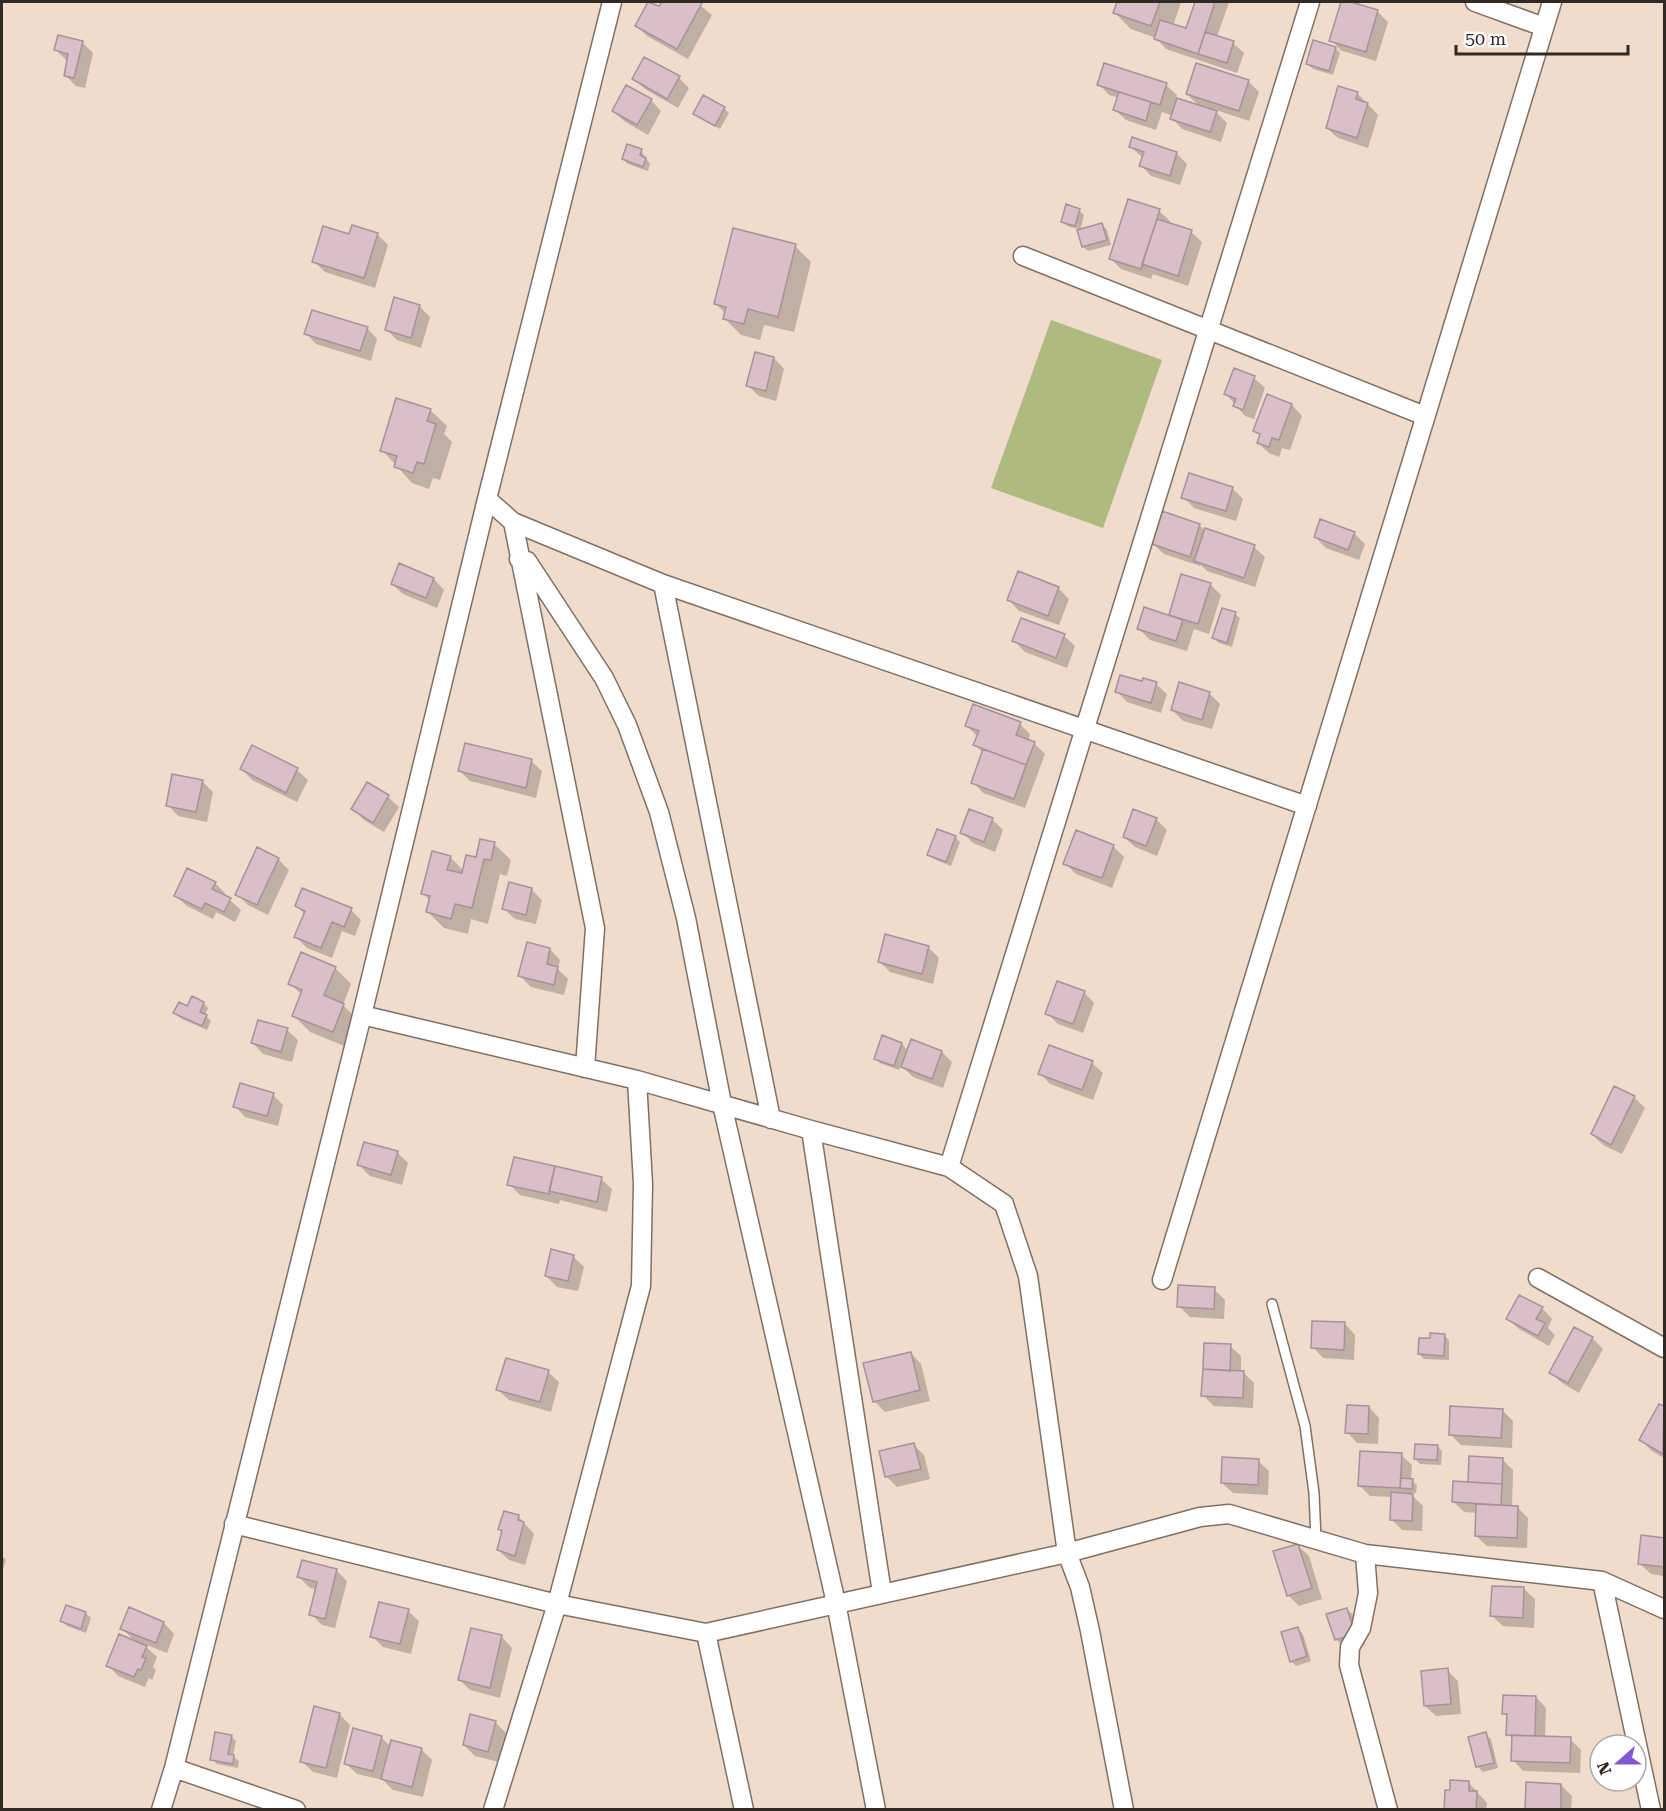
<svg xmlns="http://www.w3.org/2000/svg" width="1666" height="1811" font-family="'Roboto Serif',serif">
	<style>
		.green { fill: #aeba80 }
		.shadow { fill: #0003 }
		.building { fill: #d8bfc8; stroke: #a89199; stroke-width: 1.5 }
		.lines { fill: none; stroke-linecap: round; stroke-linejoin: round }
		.lane-casing { stroke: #817062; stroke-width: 12 }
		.street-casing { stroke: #817062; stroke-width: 21 }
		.lane { stroke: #fff; stroke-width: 9 }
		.street { stroke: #fff; stroke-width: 18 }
	</style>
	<rect width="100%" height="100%" fill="#efdccc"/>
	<!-- green -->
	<path class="green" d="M1051 320 1162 360 1103 528 991 488Z"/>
	<!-- shadow -->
	<path class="shadow" d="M649 2 660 8 664 2H696L712 15 688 59 647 36 637 26Z
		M1118 2H1181L1173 26 1187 30 1196 2H1229L1217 37 1233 43 1244 53 1237 73 1166 49 1156 38 1131 29 1115 13Z
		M1343 2 1377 11 1388 22 1376 61 1336 49 1340 53 1333 75 1313 69 1308 64 1314 42 1341 50 1331 40Z
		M82 42 93 53 85 88 76 86 65 75 67 61 56 50Z
		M679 78 689 88 678 108 645 89 634 79Z
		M1248 81 1259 92 1249 121 1213 109 1227 123 1221 142 1182 129 1172 118 1173 116 1162 112 1156 130 1126 120 1115 110 1119 98 1109 95 1099 84 1166 85 1177 95 1176 99 1201 108 1187 94Z
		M1357 93 1378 115 1368 148 1338 138 1327 128Z
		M651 100 661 111 648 135 624 121 613 111Z
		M724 108 729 113 720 129 700 118 695 114Z
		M1130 146 1176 153 1187 164 1180 185 1151 176 1141 165 1143 158Z
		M641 151 650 164 648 171 628 164 623 159Z
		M1079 210 1084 215 1080 231 1102 225 1107 230 1111 245 1088 251 1083 247 1078 229 1067 226 1062 221Z
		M1159 211 1170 221 1169 224 1191 232 1202 242 1188 286 1153 274 1151 279 1121 269 1110 258Z
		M377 234 388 245 375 288 325 272 314 261 350 236Z
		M795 246 811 262 794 332 764 325 760 340 741 335 725 319 726 314 716 304Z
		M395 299 420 307 430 317 421 348 397 340 386 329Z
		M367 328 377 339 371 361 316 344 306 333Z
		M774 358 784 369 776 401 759 396 748 386Z
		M1254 378 1265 388 1254 419 1245 416 1226 394Z
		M1267 396 1292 405 1302 416 1290 450 1282 448 1279 457 1269 453 1258 443 1261 436 1255 431Z
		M430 410 447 426 444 434 452 442 440 480 433 478 429 489 412 483 382 450Z
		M1232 488 1243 499 1236 521 1194 508 1183 497Z
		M1199 525 1206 531 1254 547 1265 557 1255 587 1207 571 1201 565 1200 566 1164 554 1153 544Z
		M1354 533 1365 544 1359 560 1326 548 1315 537Z
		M1182 576 1210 584 1221 595 1209 634 1194 629 1187 651 1150 640 1139 629 1170 617Z
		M434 579 444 590 437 608 403 594 392 584Z
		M1058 588 1069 599 1059 625 1019 611 1009 600Z
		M1235 614 1240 618 1232 647 1219 643 1214 638Z
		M1022 620 1064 636 1075 646 1067 668 1025 652 1014 641Z
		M1143 683 1156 684 1167 694 1161 713 1127 702 1117 691Z
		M1209 693 1220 704 1212 729 1183 721 1172 710Z
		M1020 724 1030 734 1028 741 1034 743 1045 754 1025 808 983 793 973 782 983 753 975 745 978 737 967 726Z
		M252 747 297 770 308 780 297 802 252 780 242 769Z
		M531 761 542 771 536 798 470 781 460 771Z
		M202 781 213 792 207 822 178 816 168 805Z
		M388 797 399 807 384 832 364 820 353 809Z
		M992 819 1003 830 995 852 973 843 962 832Z
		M1156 819 1167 830 1157 856 1135 847 1124 837Z
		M955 837 960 842 951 866 934 859 929 855Z
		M494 844 511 860 507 876 500 874 488 924 471 919 468 934 444 928 428 912 430 901 423 893 450 857 464 871Z
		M1113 846 1124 857 1112 888 1076 874 1065 863Z
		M278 859 289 870 268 915 248 905 237 894Z
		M215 883 225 893 224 895 241 910 235 922 216 912 213 919 187 906 176 896Z
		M531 889 542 900 536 924 515 919 504 909Z
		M297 906 351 910 361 920 355 936 342 931 332 958 307 948 296 937 305 915Z
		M929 948 939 958 933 984 890 972 879 961Z
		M550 949 560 960 558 969 568 979 564 995 531 987 520 976Z
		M335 968 351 984 343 1005 359 1021 349 1048 310 1032 294 1016 302 995 290 983Z
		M1084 992 1094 1003 1083 1033 1058 1024 1047 1013Z
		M204 1003 208 1008 205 1015 211 1021 207 1030 180 1018 175 1013Z
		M287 1030 298 1040 292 1062 263 1054 253 1043Z
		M902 1044 908 1051 942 1052 952 1062 943 1088 913 1077 901 1065 899 1070 880 1063 875 1058Z
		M1092 1063 1103 1073 1093 1100 1050 1084 1040 1073Z
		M273 1095 283 1105 278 1126 245 1117 235 1106Z
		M1634 1097 1645 1108 1622 1154 1603 1145 1592 1134Z
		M397 1152 408 1163 402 1185 370 1176 359 1165Z
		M601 1179 612 1189 607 1212 560 1200 559 1204 520 1195 509 1184Z
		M573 1256 584 1267 578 1291 557 1287 546 1276Z
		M1214 1289 1225 1300 1224 1319 1190 1317 1179 1306Z
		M1542 1308 1552 1319 1548 1328 1555 1335 1549 1346 1519 1329 1508 1319Z
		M1345 1324 1355 1335 1354 1360 1323 1358 1313 1347Z
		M1445 1336 1449 1340V1360L1424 1359 1419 1354 1432 1340Z
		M1592 1338 1603 1349 1579 1393 1562 1383 1551 1373Z
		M1230 1346 1241 1356V1372L1244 1373 1254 1383 1253 1408 1214 1406 1203 1395Z
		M911 1353 921 1364 930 1401 885 1412 874 1401Z
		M548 1372 559 1382 551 1412 509 1400 498 1390Z
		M1660 1406 1664 1408V1458L1652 1451 1641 1440Z
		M1369 1407 1379 1418 1378 1444 1357 1443 1347 1432Z
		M1502 1410 1513 1421 1512 1448 1461 1445 1450 1434Z
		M914 1445 924 1455 930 1479 897 1487 886 1476Z
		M1437 1446 1442 1451 1441 1465 1420 1464 1415 1459Z
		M1401 1455 1412 1465 1411 1480 1417 1485 1416 1493H1410L1423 1506 1422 1531 1402 1530 1391 1519 1392 1497 1370 1496 1359 1485Z
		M1503 1460 1513 1470 1512 1507H1517L1528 1518 1527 1548 1487 1546 1476 1536 1477 1513 1464 1512 1454 1502 1469 1483Z
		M1258 1461 1269 1471 1268 1495 1233 1493 1222 1483Z
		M518 1516 534 1534 525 1565 509 1560 498 1550 503 1532 500 1529Z
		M1643 1537 1664 1539V1576L1651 1574 1640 1564Z
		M1298 1546 1309 1556 1322 1599 1299 1606 1288 1595Z
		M2 1556 6 1560 2 1572Z
		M336 1570 347 1581 335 1628 322 1625 311 1614 317 1589 310 1588 299 1577Z
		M1524 1589 1535 1599 1534 1628 1503 1626 1492 1616Z
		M67 1607 86 1613 91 1618 86 1633 67 1626 62 1621Z
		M130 1609 164 1623 174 1634 167 1653 142 1643 157 1657 153 1667 156 1670 152 1680 149 1678 145 1687 118 1676 108 1665 136 1643 122 1628Z
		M1347 1609 1358 1620 1365 1645 1347 1650 1336 1639Z
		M408 1611 419 1621 411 1654 383 1647 372 1636Z
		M472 1629 502 1637 512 1648 500 1698 470 1690 460 1680Z
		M1298 1629 1303 1634 1311 1661 1296 1666 1291 1661Z
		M1447 1670 1458 1681 1461 1714 1436 1716 1425 1706Z
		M1536 1697 1546 1708 1545 1738 1570 1739 1581 1750 1580 1773 1523 1771 1513 1760 1514 1740 1507 1734 1508 1718 1504 1713Z
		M339 1714 350 1725 337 1778 313 1772 302 1761Z
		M495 1722 506 1733 499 1762 475 1756 464 1745Z
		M1486 1734 1491 1739 1498 1768 1483 1772 1478 1767 1470 1738Z
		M231 1736 236 1741 233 1756 239 1761 238 1768 217 1764 212 1759Z
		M381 1737 391 1747 421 1749 432 1760 423 1797 393 1790 383 1780 357 1774 346 1764Z
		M1468 1782 1487 1803 1486 1810H1446L1451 1791Z
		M1561 1785 1572 1796 1571 1810H1526Z"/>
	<!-- building -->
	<path class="building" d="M648 2 659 6 662 2H699L702 3 677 49 635 26Z
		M1117 2H1160L1151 26 1113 13Z
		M1195 2H1215L1198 54 1154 39 1160 20 1186 28Z
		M1341 2H1351L1378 10 1366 52 1329 41Z
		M1205 32 1234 41 1227 63 1198 54Z
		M58 35 83 41 74 78 64 76 68 54 54 50Z
		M1313 40 1336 47 1329 71 1306 64Z
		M644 57 680 76 667 99 632 79Z
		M1104 63 1167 83 1160 105 1097 85Z
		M1196 63 1249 80 1239 111 1186 94Z
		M626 85 652 99 637 125 612 111Z
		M1338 86 1358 92 1356 99 1368 103 1357 138 1326 128Z
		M1119 92 1151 102 1146 121 1113 110Z
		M703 95 725 107 715 126 693 114Z
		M1177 98 1217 111 1210 132 1170 119Z
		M1132 137 1177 152 1170 176 1139 166 1144 152 1129 147Z
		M627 144 642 149 640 155 646 158 643 167 622 159Z
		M1128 199 1160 209 1141 269 1109 259Z
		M1066 204 1080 209 1075 226 1061 222Z
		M1157 219 1192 230 1178 276 1142 264Z
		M1102 223 1107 240 1082 247 1077 230Z
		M352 225 378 233 364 278 312 262 323 226 349 234Z
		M733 228 796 244 778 317 748 309 744 324 723 319 726 307 714 304Z
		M394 297 420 305 411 338 385 330Z
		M312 310 368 327 360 351 304 334Z
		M755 352 774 357 766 391 746 386Z
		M1234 368 1255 376 1243 410 1233 406 1236 399 1224 394Z
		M1267 394 1292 404 1279 440 1272 438 1269 447 1257 443 1260 434 1253 431Z
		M396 398 431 409 427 421 436 424 424 464 417 462 413 473 394 467 397 456 380 451Z
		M1189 473 1233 487 1226 511 1181 498Z
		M1162 511 1200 524 1190 557 1152 544Z
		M1320 519 1355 532 1348 550 1314 537Z
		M1205 528 1255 545 1244 578 1194 561Z
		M399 563 434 578 426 598 391 584Z
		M1018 571 1059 587 1048 616 1007 600Z
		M1181 574 1211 583 1198 624 1169 615Z
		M1144 607 1183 620 1176 641 1137 629Z
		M1222 608 1236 612 1227 643 1212 638Z
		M1021 618 1065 634 1056 658 1012 641Z
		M1120 675 1142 681 1143 678 1157 682 1151 703 1115 692Z
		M1179 682 1210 692 1202 720 1171 710Z
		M973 704 1021 722 1016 735 1035 742 1026 765 973 745 979 731 965 726Z
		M465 743 532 759 526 788 458 771Z
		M252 745 298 768 286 793 240 769Z
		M983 749 1026 765 1014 799 971 783Z
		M172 774 203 780 196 812 166 806Z
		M367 782 389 795 373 823 351 809Z
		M969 809 993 818 984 842 960 833Z
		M1133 809 1157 818 1146 846 1123 837Z
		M937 829 956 836 946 862 927 855Z
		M1076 830 1114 845 1102 878 1063 864Z
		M480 839 495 842 491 860 484 859 472 908 455 904 451 919 426 912 430 896 421 894 432 851 451 856 447 870 462 873 466 855 476 857Z
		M257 847 279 858 257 905 235 895Z
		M187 868 216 882 212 889 231 898 224 912 205 903 202 909 174 896Z
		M509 882 532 888 526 915 502 909Z
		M302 888 352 908 344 927 332 922 321 948 294 937 305 911 295 906Z
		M885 934 929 946 922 974 878 962Z
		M527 942 550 948 547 964 558 967 554 985 518 976Z
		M301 952 336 967 324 995 344 1004 333 1032 292 1016 302 990 288 984Z
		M1057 981 1085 991 1073 1024 1045 1014Z
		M192 996 204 1002 200 1012 207 1015 202 1026 173 1013 179 1002 187 1006Z
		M258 1020 288 1028 281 1052 251 1043Z
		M882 1035 902 1043 894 1066 874 1059Z
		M911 1039 942 1051 932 1079 901 1067Z
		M1049 1045 1093 1061 1082 1090 1038 1074Z
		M240 1083 274 1093 267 1116 233 1107Z
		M1614 1086 1635 1096 1611 1145 1591 1134Z
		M364 1142 398 1151 391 1175 357 1165Z
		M514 1157 555 1166 549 1194 507 1185Z
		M555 1166 602 1177 597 1202 549 1191Z
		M551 1249 574 1255 568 1281 545 1276Z
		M1178 1285 1215 1287 1214 1309 1177 1307Z
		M1519 1295 1543 1307 1536 1319 1545 1323 1538 1336 1506 1319Z
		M1312 1321 1345 1322 1344 1350 1311 1348Z
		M1574 1327 1593 1337 1568 1383 1549 1373Z
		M1430 1333 1445 1334 1444 1356 1418 1354 1419 1338H1430Z
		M1204 1343 1231 1344 1230 1371 1203 1369Z
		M911 1352 920 1390 873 1402 863 1363Z
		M506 1358 549 1370 540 1402 496 1390Z
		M1203 1369 1244 1371 1243 1398 1201 1396Z
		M1659 1404 1664 1406 1663 1454 1639 1440Z
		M1347 1405 1369 1406 1368 1434 1345 1433Z
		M1450 1406 1503 1409 1501 1438 1449 1435Z
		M914 1443 921 1469 885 1477 879 1451Z
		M1415 1444 1438 1445 1437 1460 1414 1459Z
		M1360 1451 1402 1453 1400 1488 1358 1486Z
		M1469 1456 1503 1458 1502 1484 1468 1482Z
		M1222 1457 1259 1459 1258 1485 1221 1483Z
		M1401 1478 1413 1479 1412 1489 1400 1488Z
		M1453 1481 1502 1484 1501 1505 1452 1502Z
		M1391 1492 1413 1494 1412 1521 1390 1520Z
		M1476 1504 1518 1506 1517 1538 1475 1536Z
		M504 1511 519 1515 518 1520 524 1522 515 1556 497 1550 502 1531 498 1529Z
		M1641 1535 1664 1538V1567L1638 1564Z
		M1298 1544 1312 1588 1287 1596 1273 1551Z
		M302 1560 337 1569 325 1619 309 1615 317 1582 297 1577Z
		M1492 1586 1524 1587 1523 1618 1490 1616Z
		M379 1602 409 1609 400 1644 370 1637Z
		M66 1605 86 1612 81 1629 60 1621Z
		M129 1607 164 1622 156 1643 120 1629Z
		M1347 1608 1355 1634 1335 1640 1326 1614Z
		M1298 1627 1307 1656 1290 1662 1281 1632Z
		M471 1628 502 1635 490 1688 458 1680Z
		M119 1634 147 1646 142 1657 146 1658 141 1670 138 1669 134 1677 106 1666Z
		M1448 1668 1451 1704 1424 1706 1421 1671Z
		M1503 1695 1536 1696 1535 1736 1506 1735 1507 1714H1502Z
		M314 1706 340 1713 326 1768 300 1762Z
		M470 1714 496 1721 488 1752 463 1745Z
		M353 1728 382 1736 373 1771 344 1764Z
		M215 1732 232 1735 228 1754 234 1755 233 1764 210 1760Z
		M1486 1732 1494 1763 1476 1767 1468 1737Z
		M1512 1735 1571 1737 1570 1763 1511 1761Z
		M391 1740 422 1748 412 1787 381 1779Z
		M1450 1780 1469 1781V1791H1477L1476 1810H1444L1445 1790H1450Z
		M1526 1782 1561 1784V1810H1525Z"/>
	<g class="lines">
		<defs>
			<path id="lane" d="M1272 1304 1305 1426 1314 1493 1316 1540"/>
			<path id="street" d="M1475 2 1544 27
				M1023 256 1425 416
				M487 499 513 522 663 584 1307 806
				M513 522 595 928 585 1068
				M519 559 527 561 604 678 627 725 659 812 686 918 722 1104 836 1603 876 1810
				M663 584 771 1119
				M362 1015 637 1080 811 1130 949 1167 1004 1204 1028 1276 1067 1553 1080 1587 1090 1631 1124 1810
				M811 1130 882 1593
				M949 1167 1310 2
				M1538 1278 1664 1348
				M1162 1280 1552 2
				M234 1524 557 1604 706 1633 1067 1553 1200 1517 1229 1514 1365 1554 1602 1581 1664 1609
				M1365 1554 1368 1593 1361 1628 1350 1647 1349 1665 1388 1810
				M1602 1581 1651 1810
				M706 1633 744 1810
				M174 1768 296 1810
				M161 1810 174 1768 362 1015 487 499 612 2
				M493 1810 557 1604 641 1286 643 1184 637 1080"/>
		</defs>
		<!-- lane casing -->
		<use href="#lane" class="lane-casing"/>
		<!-- street casing -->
		<use href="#street" class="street-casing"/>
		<!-- lane -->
		<use href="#lane" class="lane"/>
		<!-- street -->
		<use href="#street" class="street"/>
	</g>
	<!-- border -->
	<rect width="1666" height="1811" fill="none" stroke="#312923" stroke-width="6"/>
	<!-- north arrow -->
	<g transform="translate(1618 1763) rotate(249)"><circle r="28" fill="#ffffff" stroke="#ada9a7" stroke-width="1.5"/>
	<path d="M0-4.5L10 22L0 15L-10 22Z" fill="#8458d2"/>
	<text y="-9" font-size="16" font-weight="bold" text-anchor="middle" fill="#312923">N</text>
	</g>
	<!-- scale -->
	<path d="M1456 45v9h172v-9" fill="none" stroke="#312923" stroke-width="3"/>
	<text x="1465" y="45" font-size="18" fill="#312923" stroke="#ffffff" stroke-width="4.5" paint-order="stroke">50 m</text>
</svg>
